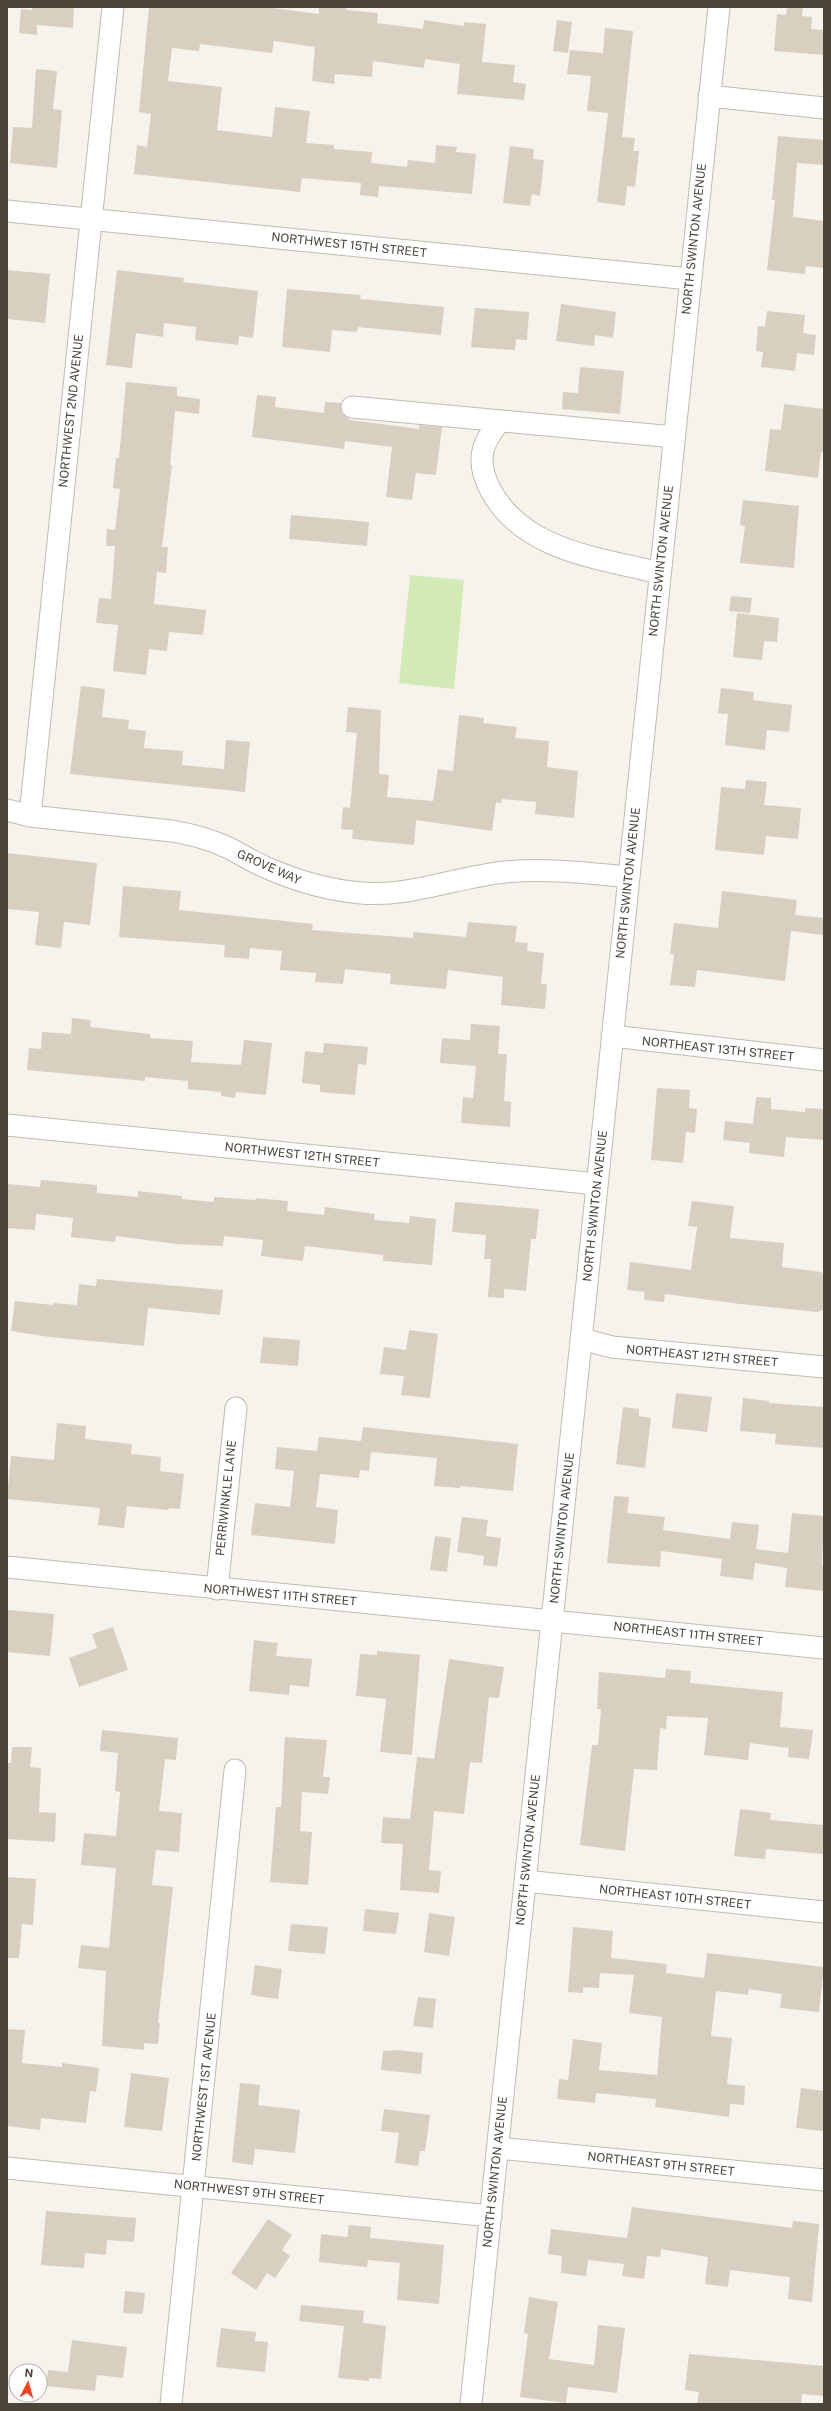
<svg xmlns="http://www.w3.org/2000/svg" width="831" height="2411" font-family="'Public Sans',sans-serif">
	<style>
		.green { fill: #d2eab5 }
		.building { fill: #d8cfc1 }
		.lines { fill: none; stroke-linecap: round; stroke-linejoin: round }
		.minor-casing { stroke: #c2bbae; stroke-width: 23 }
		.minor { stroke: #fff; stroke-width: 21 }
		.labels { text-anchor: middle; stroke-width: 3; stroke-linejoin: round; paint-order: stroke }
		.street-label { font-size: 12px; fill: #4b4439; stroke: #fff }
	</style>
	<rect width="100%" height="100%" fill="#f6f3ec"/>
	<!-- green -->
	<path class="green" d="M410 575 464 580 454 689 399 683Z"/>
	<!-- building -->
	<path class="building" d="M32 7H74L73 28 37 25V35L19 33 21 9 32 10Z
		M149 7H265L319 14V7H346V10L378 13 377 23 423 29 424 20 464 26V22L486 24 482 62 515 65 513 82 526 84 524 100 457 94 460 64 425 59 424 68 373 61 372 77 335 74 334 84 312 81 315 47 274 41 272 53 200 44 199 51 172 48 168 81 222 87 217 130 272 137 275 107 310 111 306 143 334 145V149L372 152 371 163 407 167 408 160 435 163 436 145 457 147 456 152 476 154 472 194 379 186 378 197 360 195 361 183 302 178 300 192 134 174 137 145 147 147 151 114 139 112Z
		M787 7H803L802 16 812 17 811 29 824 30V55L774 51 777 14 786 15Z
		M557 20 572 22 568 53 553 51Z
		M605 28 633 31 622 137 635 138 633 151H639L635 187 627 186 625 206 597 202 608 113 587 111 591 76 567 74 570 50 603 53Z
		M36 69 57 71 53 109 62 110 57 168 10 163 13 127 32 128Z
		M778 136 824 140V165L797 163 793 217 824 221V268L806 266 805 274 767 270 775 200H772Z
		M510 146 534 149 533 159 544 160 540 196 532 194 530 206 503 203Z
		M7 270 50 274 45 323 7 319Z
		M117 270 184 278 183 282 258 291 253 338 239 336 238 345 195 340 196 327 164 323 163 337 136 333 132 368 106 365Z
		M287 289 361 295 360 299 444 307 441 335 358 327 357 332 332 330 330 352 282 347Z
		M561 304 616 312 613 338 595 335 594 346 556 341Z
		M475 308 529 312 527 340 516 339 515 350 471 347Z
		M767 311 805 315 803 333 816 335 814 355 797 353 795 371 761 367 763 352 756 351 758 326 765 327Z
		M580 367 624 371 620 414 562 409 563 392 578 393Z
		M126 382 177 387V396L200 399 199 414 175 411 170 465H172L162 547H168L166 573 157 572 154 604 206 610 203 635 169 632 167 651 149 649 146 675 113 671 118 625 96 623 99 598 111 599 115 546H106L107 529 115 530 120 489 113 488 116 458H119Z
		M257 395 276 397 275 407 324 413 325 402 341 403V412L350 420 419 429V425L442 427 436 475 416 473 412 500 386 497 392 447 345 441 344 449 252 437Z
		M784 404 824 409V453L821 452 818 478 765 471 770 429 781 430Z
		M743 500 799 506 794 568 740 563 745 526 740 525Z
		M291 515 369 522 367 546 289 539Z
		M731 596 752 598 750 613 729 611Z
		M737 613 779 618 777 642 764 641 762 660 733 657Z
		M81 686 105 689 102 717 129 720 128 729 146 731 144 748 183 751 182 765 224 769 226 740 250 742 245 792 70 774Z
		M721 688 754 692 753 700 792 705 789 732 767 730 765 750 725 745 728 714 718 713Z
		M348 707 381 710 379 774 389 775 387 797 433 801 438 769 453 771 459 715 484 718 483 723 517 727 515 738 549 741 547 767 578 771 574 818 535 814 536 802 502 799 501 803 496 802 492 831 416 820 414 845 352 839 353 830 341 829 343 807 350 808 357 733 346 732Z
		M746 780 767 782 764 805 801 808 798 839 766 836 764 855 715 850 721 787 745 789Z
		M7 853 97 863 90 925 64 922 61 948 35 945 39 912 7 909Z
		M123 886 181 891 179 910 313 924 312 930 413 938V932L466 937 468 922 517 926 515 942 528 943 527 951 544 953 541 984H547L545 1009 501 1005 503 977 448 970 446 989 390 984 391 974 345 969 343 984 315 982 316 973 280 970 282 951 250 948 249 959 224 957 225 945 119 937Z
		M722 891 797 900 795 915 824 918V935L791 931 785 981 697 970 695 987 670 985 674 954H670L674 923 718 928Z
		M72 1018 91 1020 90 1027 150 1034V1038L193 1041 191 1062 241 1065 244 1040 272 1043 266 1095 236 1092 235 1098 221 1096V1092L188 1089V1081L145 1077V1081L27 1070 29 1048 41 1049 42 1032 71 1034Z
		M471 1024 500 1026 498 1054H507L504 1101 511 1102 510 1127 461 1123 463 1097 473 1098 476 1066 440 1063 442 1038 470 1040Z
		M324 1043 368 1047 366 1065 358 1064 355 1095 320 1092V1085L302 1083 305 1051 323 1053Z
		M657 1088 690 1090 689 1108 697 1109 695 1133 686 1132 683 1163 651 1160Z
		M756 1097 771 1098V1109L805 1112V1108L824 1109V1140L786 1137 784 1157 749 1153 750 1143 723 1140 725 1121 753 1124Z
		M41 1180 97 1185V1193L138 1197V1191L182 1196V1199L214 1202V1197L256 1200V1198L288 1201 287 1211 324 1215 325 1207 375 1214 374 1220 409 1223 410 1216 436 1219 432 1265 383 1261V1255L305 1246 303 1261 261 1256 263 1240 224 1236 223 1246 176 1244 116 1236 115 1242 71 1237 73 1218 36 1214 35 1230 7 1228V1184L40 1187Z
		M692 1201 734 1206 730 1238 784 1243 782 1267 822 1272V1274L824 1275V1310L817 1312 740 1304 665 1294 664 1302 644 1300 645 1292 627 1290 630 1262 691 1270 697 1227 688 1226Z
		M455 1202 539 1209 536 1239H531L526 1291 504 1289V1298L488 1297 491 1259H484L486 1235 452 1232Z
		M97 1279 223 1290 220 1315 148 1308 144 1346 50 1337 11 1331 15 1301 53 1305 54 1303 77 1305 79 1284 96 1286Z
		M409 1330 438 1334 430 1398 401 1395 404 1376 380 1374 384 1347 406 1350Z
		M263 1337 300 1340 298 1366 260 1363Z
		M676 1393 712 1397 707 1432 672 1428Z
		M743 1398 769 1401V1403L824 1407V1448L775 1444 776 1434 740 1431Z
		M623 1407 639 1409V1416L651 1418 645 1468 616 1464Z
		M57 1423 86 1426 85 1439 132 1444 131 1454 161 1457 160 1471 184 1474 180 1509 169 1508 168 1510 127 1506 124 1528 98 1525 100 1508 7 1499 11 1456 54 1460Z
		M363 1427 518 1444 513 1491 461 1486 460 1488 434 1486 437 1458 371 1452 369 1471 360 1470 359 1478 320 1474 316 1507 338 1510 335 1544 251 1535 255 1503 290 1507 294 1471 275 1469 277 1447 317 1451 319 1437 361 1441Z
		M614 1496 629 1497 627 1513 665 1517 663 1530 730 1539 732 1522 759 1525 756 1549 788 1553 792 1513 824 1516 822 1566 824 1567V1591L785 1587 787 1568 755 1563 753 1580 720 1576 722 1559 661 1551 660 1567 607 1563Z
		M462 1517 488 1520 486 1536 501 1538 497 1567 483 1565 484 1556 457 1552Z
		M435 1536 451 1538 447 1572 430 1570Z
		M7 1610 54 1614 50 1656 7 1652Z
		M113 1627 128 1670 79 1687 69 1658 97 1648 92 1634Z
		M254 1640 278 1643 276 1656 312 1659 309 1687 290 1685 289 1695 249 1691Z
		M377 1651 420 1655 412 1755 380 1752 386 1699 356 1696 360 1654 377 1655Z
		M449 1659 504 1667 499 1698 489 1697 482 1763 470 1762 464 1814 434 1811 429 1870 441 1871 439 1893 400 1890 403 1844 381 1843 383 1817 410 1819 417 1757 434 1759Z
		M666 1669 691 1671 690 1683 783 1692 780 1727 813 1730 809 1759 788 1757 789 1748 750 1743 748 1760 704 1755 708 1718 667 1716 666 1729 660 1728 657 1770 634 1769 625 1851 580 1845 592 1745H598L601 1709H597L599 1672 665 1678Z
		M102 1730 178 1738 176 1760 165 1759 159 1811 182 1813 179 1852 156 1850 152 1885 173 1887 158 2023H160L158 2044 144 2043V2050L102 2046 106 1971 78 1968 81 1945 109 1948 116 1868 81 1865 84 1833 116 1836 120 1792 115 1791 118 1753 100 1751Z
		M285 1737 327 1740 323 1777H330L328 1794 302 1792 300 1831 312 1832 308 1885 270 1882 276 1807H281Z
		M12 1747H32L30 1767 41 1768 39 1812 56 1813 55 1842 7 1839V1763H11Z
		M740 1809 771 1813 770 1820 824 1825V1854L766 1849 765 1859 734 1856Z
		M7 1877 36 1879 33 1925 22 1924 19 1958H7Z
		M365 1909 399 1913 396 1934 363 1931Z
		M429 1913 455 1917 449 1956 424 1952Z
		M291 1924 328 1927 325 1954 288 1951Z
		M573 1927 613 1931 611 1958 667 1964 666 1973 704 1978 707 1953 824 1967 819 2012 780 2008 782 1994 749 1989 748 1995 716 1991 711 2036 732 2038 727 2084 745 2086 744 2105 730 2104 729 2117 655 2107 656 2099 596 2093 595 2103 557 2099 559 2079 568 2080 573 2039 602 2043 599 2070 657 2075 662 2017 629 2013 634 1975 600 1973 599 1988 583 1987V1993L568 1992Z
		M255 1965 282 1969 278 1999 251 1995Z
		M418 1997 436 1999 433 2028 413 2026Z
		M7 2029 25 2030 22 2063 62 2067V2063L99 2068 96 2092 90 2091 86 2123 41 2118 40 2130 7 2126Z
		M398 2050 423 2053 421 2074 381 2070 383 2051Z
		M131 2073 169 2078 162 2131 124 2127Z
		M240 2083 260 2085 258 2105 300 2110 295 2153 255 2149 253 2165 232 2162Z
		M801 2088 824 2091V2131L796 2128Z
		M384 2109 430 2115 425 2151H420L418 2166 395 2163 399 2133 381 2131Z
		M632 2207 792 2228 793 2221 819 2224 812 2302 788 2299 790 2277 730 2270 728 2287 705 2284 708 2257 661 2249 660 2257 647 2256 644 2279 622 2276 624 2264 588 2260 586 2276 561 2273 562 2256 548 2254 551 2229 627 2238Z
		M46 2211 136 2218 134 2242 107 2240 106 2255 85 2253 84 2268 41 2265Z
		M268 2219 292 2235 282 2250 290 2256 275 2278 267 2273 256 2290 231 2273Z
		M349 2225 371 2227 370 2238 444 2245 439 2304 397 2300 400 2263 368 2260 367 2267 319 2262 321 2234 347 2237Z
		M125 2291 145 2293 143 2314 123 2313Z
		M529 2297 558 2302 549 2359 594 2365 598 2325 625 2328 617 2393 568 2387 566 2403 520 2397 528 2334 524 2333Z
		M301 2305 364 2311 363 2323 386 2326 381 2379 369 2378V2381L338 2378 344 2326 299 2321Z
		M221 2328 256 2332 255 2341 268 2342 265 2372 216 2367Z
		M72 2340 127 2347 123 2378 97 2375 95 2391 46 2386 48 2370 68 2372Z
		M689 2354 824 2366V2396L802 2394 801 2404H697L699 2392 685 2390Z"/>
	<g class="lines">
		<defs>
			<path id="minor" d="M709 96 824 108
				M7 211 690 279
				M352 407 674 437
				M499 421C494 429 487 438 484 447 479 462 484 478 491 491 524 551 599 558 660 573
				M7 810 30 816 172 831C189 834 206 838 222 845 237 851 250 861 265 867 296 881 327 890 361 893 411 897 456 877 505 872 546 868 587 873 629 877
				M30 816 113 7
				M612 1036 824 1060
				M7 1125 597 1184
				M581 1339 612 1347 824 1367
				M7 1567 824 1648
				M217 1589 236 1408
				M525 1881 824 1912
				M498 2148 824 2180
				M7 2168 491 2216
				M171 2404 235 1770
				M471 2404 719 7"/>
		</defs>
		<!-- minor casing -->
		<use href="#minor" class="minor-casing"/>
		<!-- minor -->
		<use href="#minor" class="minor"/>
	</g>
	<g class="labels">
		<!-- street labels -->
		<g class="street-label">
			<text transform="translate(694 239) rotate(-84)" y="4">NORTH SWINTON AVENUE</text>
			<text transform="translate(349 245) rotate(6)" y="4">NORTHWEST 15TH STREET</text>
			<text transform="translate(71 411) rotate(-84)" y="4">NORTHWEST 2ND AVENUE</text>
			<text transform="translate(661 561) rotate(-84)" y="4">NORTH SWINTON AVENUE</text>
			<text transform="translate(269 867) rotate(24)" y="4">GROVE WAY</text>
			<text transform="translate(628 883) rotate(-84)" y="4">NORTH SWINTON AVENUE</text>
			<text transform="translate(718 1049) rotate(6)" y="4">NORTHEAST 13TH STREET</text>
			<text transform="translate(302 1155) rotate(6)" y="4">NORTHWEST 12TH STREET</text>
			<text transform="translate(595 1206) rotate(-84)" y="4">NORTH SWINTON AVENUE</text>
			<text transform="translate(702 1356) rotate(5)" y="4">NORTHEAST 12TH STREET</text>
			<text transform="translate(226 1498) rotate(-84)" y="4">PERRIWINKLE LANE</text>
			<text transform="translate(562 1528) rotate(-84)" y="4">NORTH SWINTON AVENUE</text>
			<text transform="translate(280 1595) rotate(5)" y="4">NORTHWEST 11TH STREET</text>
			<text transform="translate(688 1634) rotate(6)" y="4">NORTHEAST 11TH STREET</text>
			<text transform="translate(528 1850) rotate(-84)" y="4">NORTH SWINTON AVENUE</text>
			<text transform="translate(675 1897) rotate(6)" y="4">NORTHEAST 10TH STREET</text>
			<text transform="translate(204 2087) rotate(-84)" y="4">NORTHWEST 1ST AVENUE</text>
			<text transform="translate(661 2164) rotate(6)" y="4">NORTHEAST 9TH STREET</text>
			<text transform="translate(495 2172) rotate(-84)" y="4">NORTH SWINTON AVENUE</text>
			<text transform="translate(249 2192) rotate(6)" y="4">NORTHWEST 9TH STREET</text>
		</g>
	</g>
	<!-- border -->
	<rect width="831" height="2411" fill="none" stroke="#4b4439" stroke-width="16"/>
	<!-- north arrow -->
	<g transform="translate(28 2383) rotate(6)"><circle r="19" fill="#ffffff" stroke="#b7b4b0"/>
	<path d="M0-3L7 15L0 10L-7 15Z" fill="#fc3f1d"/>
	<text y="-6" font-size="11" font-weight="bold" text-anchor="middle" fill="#4b4439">N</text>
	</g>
</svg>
